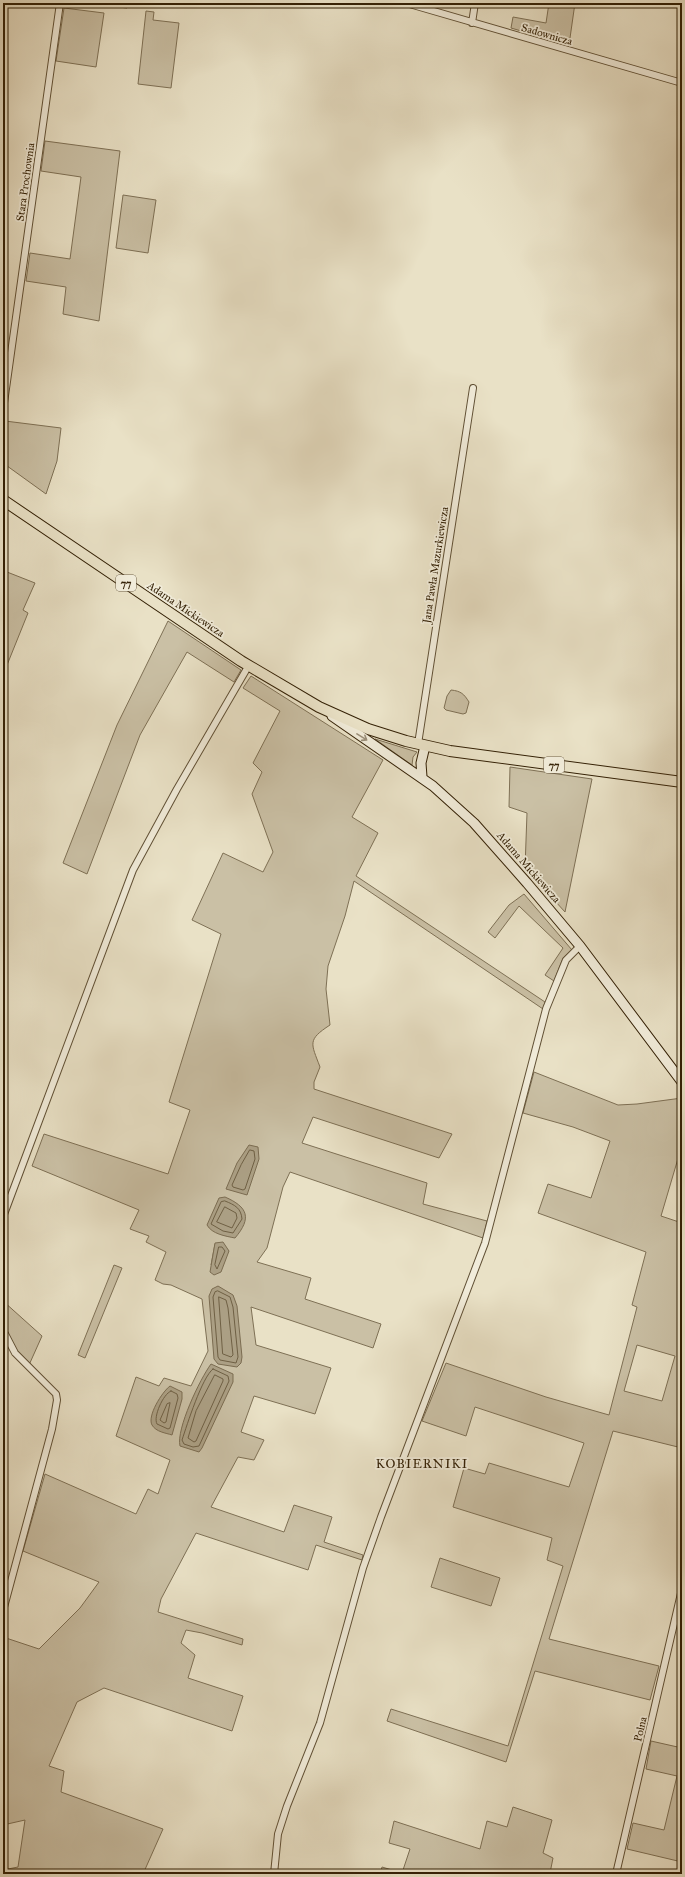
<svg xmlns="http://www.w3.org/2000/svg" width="685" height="1877" font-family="'IM FELL Great Primer',serif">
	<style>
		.green { fill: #cac0a5; stroke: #7e7055; fill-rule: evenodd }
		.water { fill: #ab9f84; stroke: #7b6c51 }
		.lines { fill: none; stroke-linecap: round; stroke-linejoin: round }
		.shore { stroke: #6f6044; stroke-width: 1 }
		.street-casing { stroke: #605035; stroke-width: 8 }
		.secondary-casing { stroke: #332005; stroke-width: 11 }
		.primary-casing { stroke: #332005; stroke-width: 12 }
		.street { stroke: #f1ecda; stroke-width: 6 }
		.secondary { stroke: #f1ecda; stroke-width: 9 }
		.primary { stroke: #e9e1c6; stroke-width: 10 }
		.oneway { stroke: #9c907a }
		.labels { text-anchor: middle; stroke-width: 3.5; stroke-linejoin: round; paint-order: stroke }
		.shield { fill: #f1ecda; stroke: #6c5d45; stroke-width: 1 }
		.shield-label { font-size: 10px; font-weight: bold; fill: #332005 }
		.street-label { font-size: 11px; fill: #332005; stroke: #f1ecda }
		.quarter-label { font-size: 13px; letter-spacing: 1px; fill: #332005; stroke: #f1ecda }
	</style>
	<rect width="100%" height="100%" fill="#e9e1c6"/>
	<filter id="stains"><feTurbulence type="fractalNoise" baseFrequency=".005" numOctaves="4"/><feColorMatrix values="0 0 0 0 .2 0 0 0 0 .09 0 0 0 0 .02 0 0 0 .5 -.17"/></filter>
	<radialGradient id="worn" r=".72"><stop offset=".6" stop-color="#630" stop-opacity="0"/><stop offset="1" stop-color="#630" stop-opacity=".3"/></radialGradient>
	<!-- green -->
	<path class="green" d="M84 3H128L127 8Z
		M549 3H575L569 45 511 28 513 17 546 23Z
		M64 8 104 13 96 67 56 61Z
		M146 11 154 12 153 20 179 23 171 88 138 84Z
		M45 141 120 151 99 321 63 314 66 287 26 281 30 253 70 259 81 177 41 171Z
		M123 195 156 200 148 253 116 248Z
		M5 421 61 428 57 461 46 494 3 463Z
		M7 572 35 583 23 610 28 613 3 675V581Z
		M168 621 241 670 234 682 187 652 140 735 87 874 63 863 117 725Z
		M251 676 383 760 352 817 378 833 356 876 545 1002 543 1009 354 881 345 916 328 966 326 989 330 1025C307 1040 311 1043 320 1067L314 1082V1089L452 1134 439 1158 313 1117 302 1143 427 1183 423 1204 487 1221 483 1238 290 1172 283 1187 267 1248 257 1262 311 1278 305 1299 381 1324 373 1348 251 1307 256 1345 331 1368 315 1414 254 1396 241 1432 264 1440 254 1460 238 1457 211 1507 284 1532 294 1505 332 1517 324 1542 363 1555 362 1560 316 1545 308 1570 196 1533 161 1599 158 1612 243 1639 242 1645 202 1633 186 1630 181 1643 195 1655 188 1678 243 1696 232 1731 104 1688 77 1702 49 1766 64 1771 61 1792 163 1829 143 1874H3V1870L18 1867 25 1820 3 1825V1719L7 1716 3 1712V1637L39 1649 80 1608 99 1582 23 1551 45 1474 136 1514 148 1489 158 1494 170 1460 116 1436 136 1377 159 1386 164 1378 191 1386 208 1351 202 1299 171 1285 163 1284 155 1280 166 1252 146 1242 149 1236 130 1229 139 1210 32 1166 44 1134 168 1174 190 1110 169 1102 221 934 192 920 223 853 263 872 273 852 252 794 262 772 253 763 280 711 243 688ZM215 1244 229 1251 211 1265Z
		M451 690C461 691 464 694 469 702L466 713 463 714 446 710 444 708 447 696Z
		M375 739 417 752 413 757 412 765Z
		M510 767 592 779 565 912 525 868 527 813 509 807Z
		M524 894 572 950 563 958 554 981 545 975 563 948 519 906 495 938 488 932 509 905Z
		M534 1072 618 1105 637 1104 682 1098V1145L661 1216 682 1223V1448L613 1431 549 1639 659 1666 650 1700 535 1671 506 1762 387 1721 391 1709 508 1746 563 1566 547 1560 552 1538 453 1507 464 1468 485 1474 489 1463 569 1487 584 1443 475 1407 466 1436 422 1421 446 1363 546 1397 609 1415 637 1307 632 1305 646 1252 538 1213 548 1184 591 1198 610 1141 573 1127 523 1113ZM637 1345 675 1356 662 1401 624 1391Z
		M114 1265 122 1268 85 1358 78 1355Z
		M3 1301 42 1336 29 1365 17 1352 3 1325Z
		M440 1558 500 1578 491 1606 431 1587Z
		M651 1741 682 1748V1862L627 1849 633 1823 664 1830 677 1776 646 1769Z
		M513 1807 552 1820 543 1853 553 1858 550 1873 552 1874H380L382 1867 402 1873 410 1849 389 1843 394 1821 480 1849 487 1821 507 1827Z"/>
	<!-- water -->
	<path class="water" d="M249 1145 258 1147 259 1159 247 1195 226 1189 237 1163Z
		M225 1197C248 1207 252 1218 235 1238 225 1236 212 1234 207 1225L219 1198Z
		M223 1242 229 1251 221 1272 214 1275 210 1272 215 1243Z
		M218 1286 233 1295 237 1306 242 1357 241 1363 237 1367 218 1364 214 1359 209 1296 212 1289Z
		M211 1364 233 1374V1382L202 1448 199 1452 180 1446C176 1429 200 1379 211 1364Z
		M170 1386 182 1392V1399L172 1435C166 1433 156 1432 152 1425 147 1416 162 1392 170 1386Z"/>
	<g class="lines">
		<!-- shore -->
		<path class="shore" d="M250 1150 254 1151 255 1159 245 1189 243 1190 233 1187 232 1185 241 1165Z
			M225 1201C235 1205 241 1208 242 1219L233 1233 223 1231 211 1224 221 1202Z
			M225 1207 236 1213 237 1218 232 1228 217 1222Z
			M219 1247H222L225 1251 217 1269 215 1265Z
			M218 1291 230 1297 233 1307 238 1357 236 1363 220 1360 218 1357 213 1297 215 1292Z
			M219 1297 226 1300 228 1308 233 1355 231 1357 223 1354Z
			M213 1369 228 1376 229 1381 199 1446 193 1447 184 1444 182 1440C187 1425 202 1377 213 1369Z
			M215 1375 223 1379V1381L196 1441 194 1442 188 1438 196 1411Z
			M171 1391 177 1394 178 1398 170 1428 168 1429 157 1424C153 1417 163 1394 171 1391Z
			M170 1403 166 1422 164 1423 160 1420 167 1404Z"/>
		<defs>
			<path id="street" d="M406 3 682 83
				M472 23 475 3
				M3 410 60 3
				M418 744 473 388
				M3 1217 133 870 177 789 249 665
				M3 1330 15 1353 56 1394 57 1400 52 1429 3 1611
				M274 1874 278 1834 287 1806 320 1723 363 1568 381 1517 485 1243 546 1009 566 960 580 946
				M616 1874 682 1589"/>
			<path id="secondary" d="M332 716 433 786 474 823 527 883 580 946 682 1082
				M422 777 421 763 425 746"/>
			<path id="primary" d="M3 500 241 661 319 707 368 729 406 741 450 751 682 782"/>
		</defs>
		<!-- street casing -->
		<use href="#street" class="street-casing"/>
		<!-- secondary casing -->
		<use href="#secondary" class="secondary-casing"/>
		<!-- primary casing -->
		<use href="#primary" class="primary-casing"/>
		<!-- street -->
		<use href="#street" class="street"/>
		<!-- secondary -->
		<use href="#secondary" class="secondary"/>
		<!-- primary -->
		<use href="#primary" class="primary"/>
	</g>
	<!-- one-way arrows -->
	<defs><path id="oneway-shaft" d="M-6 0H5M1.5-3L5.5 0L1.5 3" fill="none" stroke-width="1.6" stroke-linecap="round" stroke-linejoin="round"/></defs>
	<use class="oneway" href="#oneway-shaft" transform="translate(362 737) rotate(32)"/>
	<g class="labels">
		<!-- shield labels -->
		<g class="shield">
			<rect x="116" y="575" width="20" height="16" rx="3"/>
			<rect x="544" y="757" width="20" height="16" rx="3"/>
		</g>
		<g class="shield-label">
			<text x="126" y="587">77</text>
			<text x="554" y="769">77</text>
		</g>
		<!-- street labels -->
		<g class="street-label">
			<text transform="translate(547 34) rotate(16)" y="4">Sadownicza</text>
			<text transform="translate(25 182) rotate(-82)" y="4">Stara Prochownia</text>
			<text transform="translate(435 565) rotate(-81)" y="4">Jana Pawła Mazurkiewicza</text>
			<text transform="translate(186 609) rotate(34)" y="4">Adama Mickiewicza</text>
			<text transform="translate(529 867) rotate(49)" y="4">Adama Mickiewicza</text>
			<text transform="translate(640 1729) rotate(-77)" y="4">Polna</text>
		</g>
		<!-- quarter labels -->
		<g class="quarter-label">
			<text x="422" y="1468">KOBIERNIKI</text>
		</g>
	</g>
	<!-- margin -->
	<rect width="685" height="1877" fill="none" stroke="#e9e1c6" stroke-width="16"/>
	<rect x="4" y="4" width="677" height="1869" fill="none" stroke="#332005" stroke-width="2"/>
	<rect x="8" y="8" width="669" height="1861" fill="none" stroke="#332005"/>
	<rect width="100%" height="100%" filter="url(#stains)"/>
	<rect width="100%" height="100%" fill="url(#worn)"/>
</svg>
